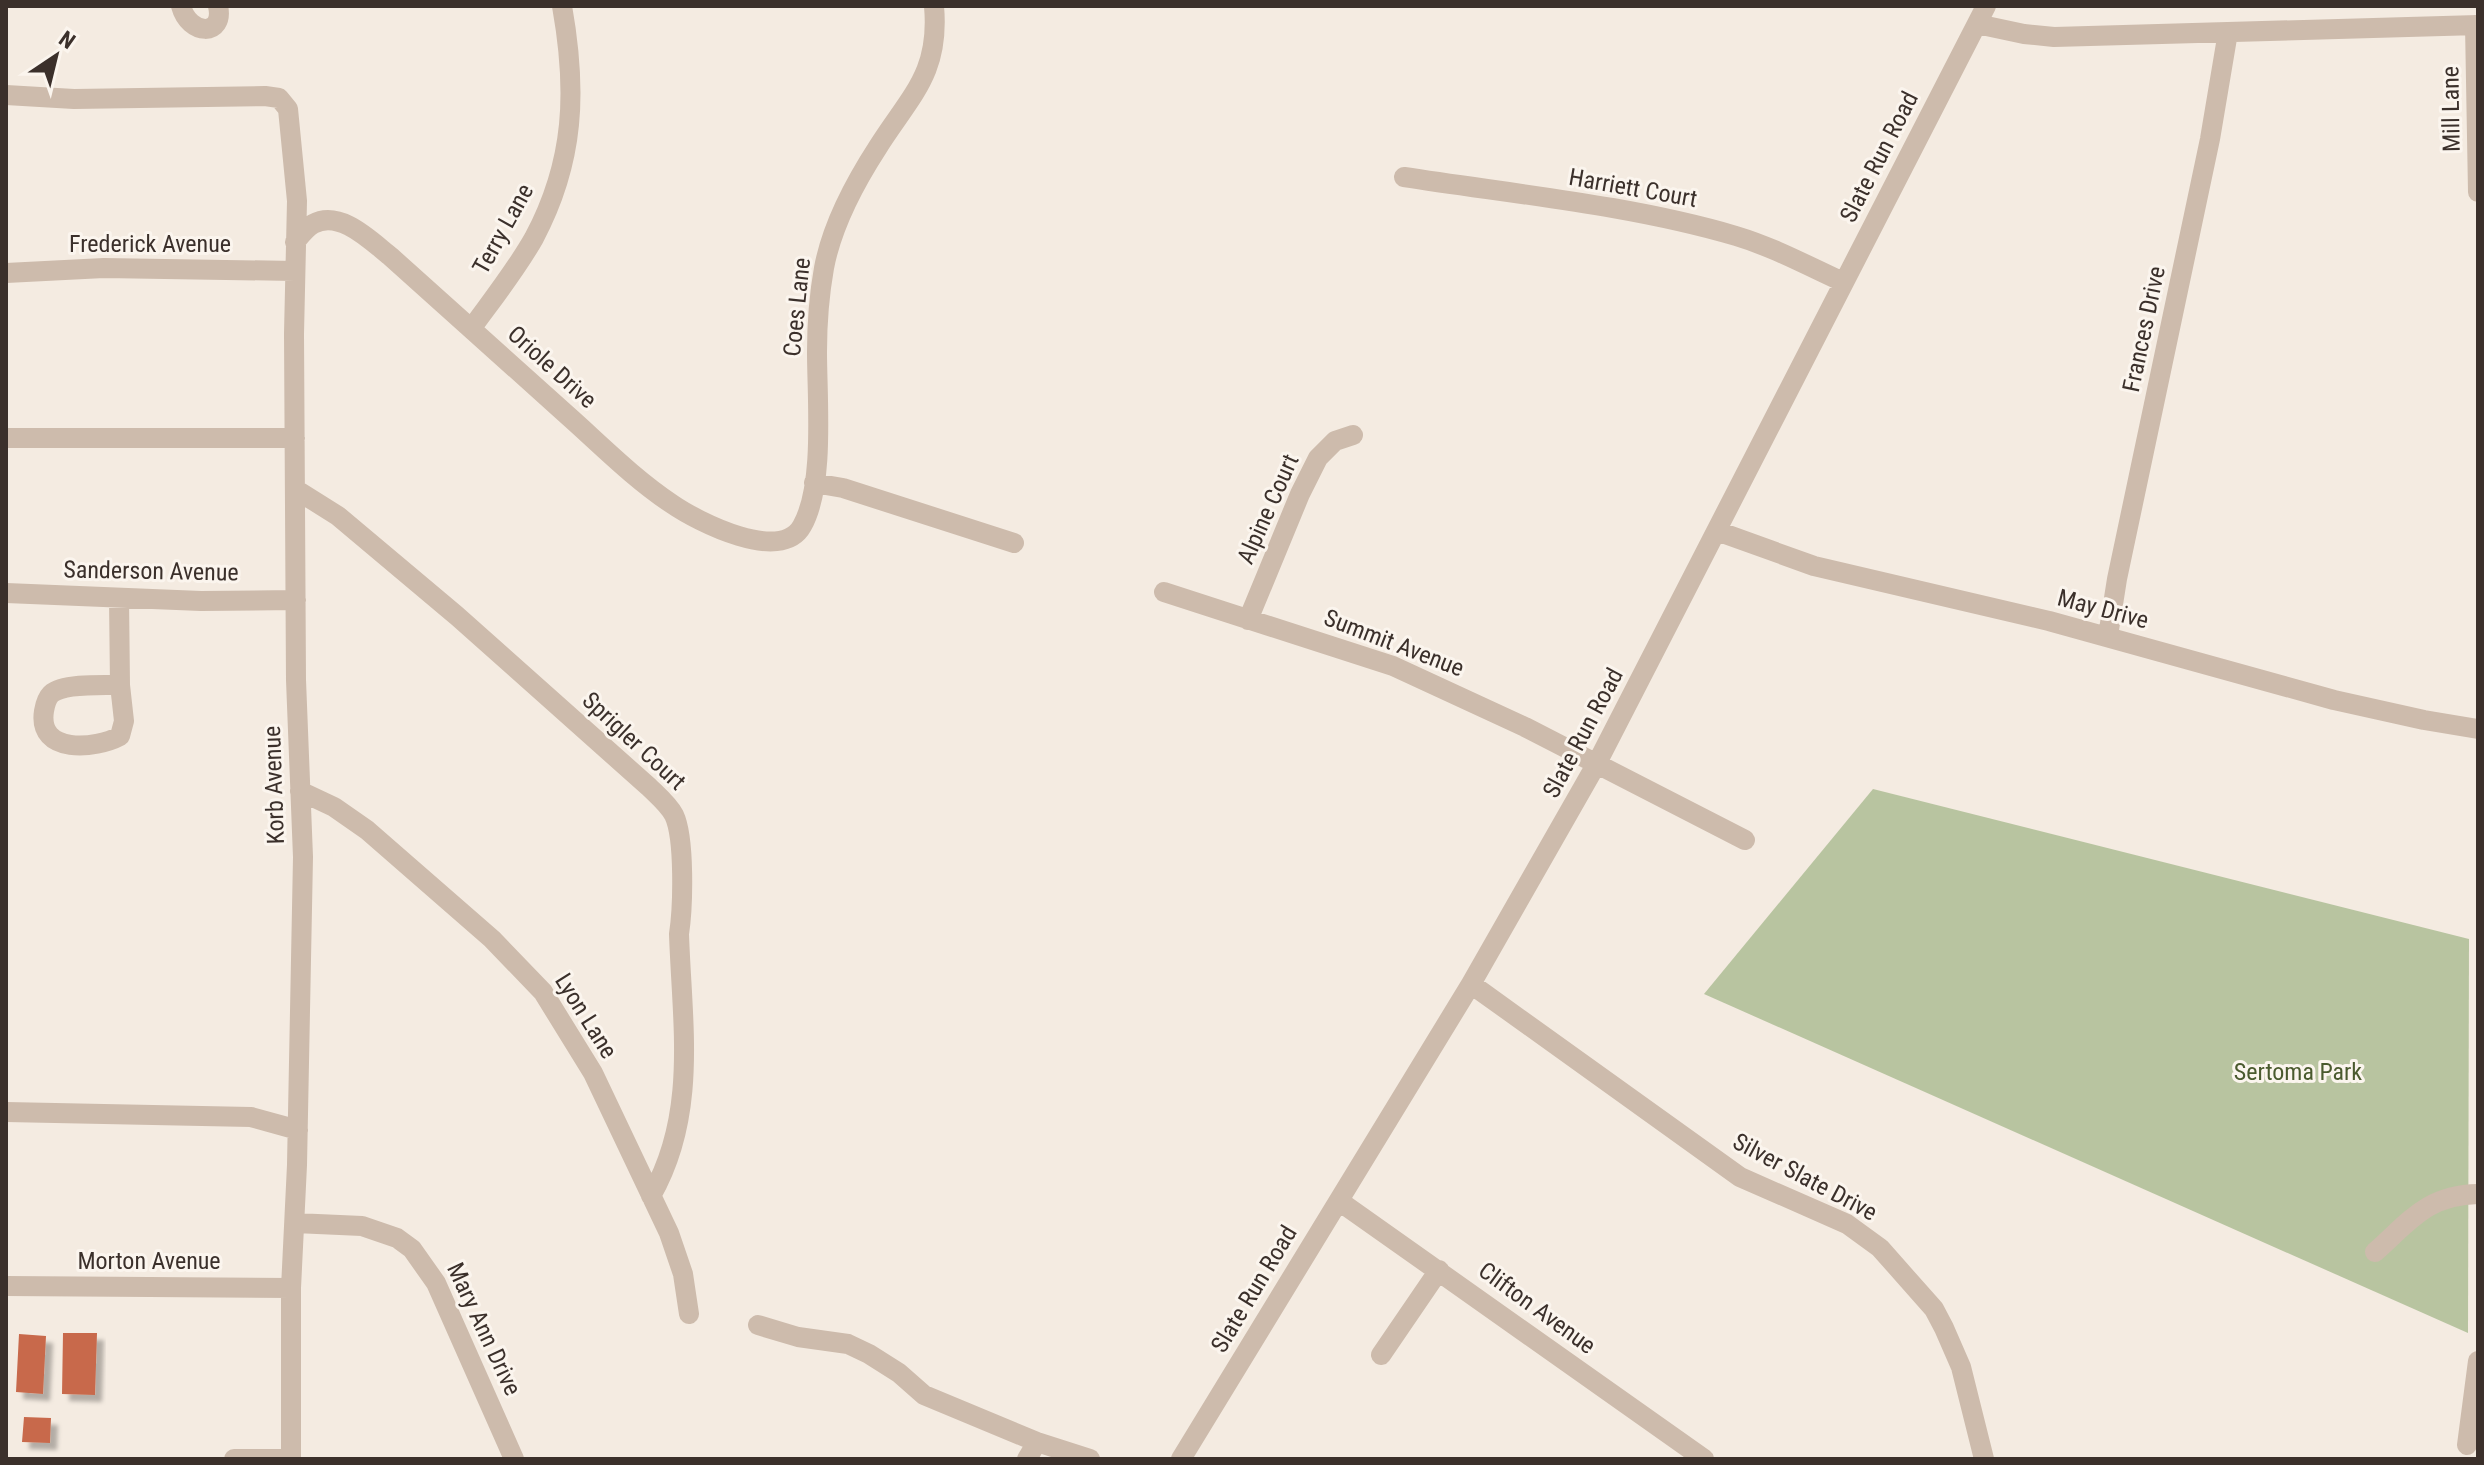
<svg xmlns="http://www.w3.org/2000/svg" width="2484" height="1465" font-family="'Roboto Condensed',sans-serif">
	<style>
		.green { fill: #b8c4a0 }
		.building { fill: #c8694b; filter: url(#shadow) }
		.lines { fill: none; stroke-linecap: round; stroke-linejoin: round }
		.minor { stroke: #cdbbac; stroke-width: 20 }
		.labels { text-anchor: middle; stroke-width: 6; stroke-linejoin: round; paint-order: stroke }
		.street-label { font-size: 24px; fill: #3b302b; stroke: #fbf5ee }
		.park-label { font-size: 24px; fill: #4a5a2e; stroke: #fbf5ee }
	</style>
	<defs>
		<filter id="shadow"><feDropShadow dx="7" dy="7" stdDeviation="2" flood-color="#0004"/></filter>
	</defs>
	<rect width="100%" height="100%" fill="#f4ebe1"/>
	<!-- green -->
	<path class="green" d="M1873 789 2469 939 2468 1333 1704 994Z"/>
	<!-- building -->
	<path class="building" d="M63 1333H97L95 1395 62 1394Z
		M19 1334 46 1336 43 1394 16 1392Z
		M24 1417 51 1418 50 1443 22 1442Z"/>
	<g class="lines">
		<!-- minor -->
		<path class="minor" d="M181 6C189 36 225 37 218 6
			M1977 24 2024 34 2054 37 2478 25
			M2475 25 2478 192
			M6 95 74 99 265 96 279 98 288 109 297 201 294 334 296 680 303 857 297 1165 291 1288V1459
			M1404 177C1513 194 1631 205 1736 236 1773 247 1808 266 1843 282
			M295 242C300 236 306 228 313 224 340 209 371 241 390 256 449 309 507 361 566 414 601 445 633 478 672 504 698 522 781 564 802 526 825 486 817 399 817 352 817 325 819 296 824 268 832 225 854 184 878 147 911 95 940 73 934 6
			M6 273 104 268 295 271
			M471 329C492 300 516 270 534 238 575 161 577 90 562 6
			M6 438H295
			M814 483 843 488 1014 543
			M295 489 338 516 457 616 649 787C657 795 668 804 674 815 685 838 683 908 679 934 682 1024 698 1114 651 1196
			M1717 531 1814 566 2049 621 2334 700 2424 720 2478 729
			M1164 592 1393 666 1525 727 1745 840
			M6 593 201 601 296 600
			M119 598 120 685 124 721 120 736C96 749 37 755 44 711 45 705 47 698 51 694 63 683 104 685 120 685
			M1248 620 1300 494 1318 458 1335 441 1353 435
			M2108 636 2117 579 2210 139 2228 32
			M300 791 334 807 367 830 492 939 543 992 593 1073 669 1233 683 1274 689 1314
			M1471 984 1740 1177 1847 1224 1880 1248 1934 1309 1944 1328 1961 1367 1984 1459
			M6 1112 251 1117 298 1130
			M1339 1201 1704 1459
			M295 1223 362 1226 397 1238 412 1249 436 1283 514 1459
			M2375 1252C2410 1221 2427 1195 2478 1194
			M6 1286 291 1288
			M758 1325 798 1337 848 1344 869 1354 899 1373 924 1395 1037 1442 1090 1459
			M1381 1355 1439 1270
			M2467 1445 2478 1361
			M234 1459H291
			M1027 1459 1037 1442
			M1181 1459 1471 984 1597 763 1986 6"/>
	</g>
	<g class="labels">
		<!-- street labels -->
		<g class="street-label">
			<text transform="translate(2451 109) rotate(-91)" y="8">Mill Lane</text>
			<text transform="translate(1879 157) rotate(-63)" y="8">Slate Run Road</text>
			<text transform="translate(1633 188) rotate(10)" y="8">Harriett Court</text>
			<text transform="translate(503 229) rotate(-61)" y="8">Terry Lane</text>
			<text x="150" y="252">Frederick Avenue</text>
			<text transform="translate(797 307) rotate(-84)" y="8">Coes Lane</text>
			<text transform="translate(2144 329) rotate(-78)" y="8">Frances Drive</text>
			<text transform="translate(552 367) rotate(42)" y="8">Oriole Drive</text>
			<text transform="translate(1268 509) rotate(-66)" y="8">Alpine Court</text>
			<text transform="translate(151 571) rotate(1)" y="8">Sanderson Avenue</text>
			<text transform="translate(2103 609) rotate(15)" y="8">May Drive</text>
			<text transform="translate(1394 643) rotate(21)" y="8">Summit Avenue</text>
			<text transform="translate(1583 733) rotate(-62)" y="8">Slate Run Road</text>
			<text transform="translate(634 741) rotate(43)" y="8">Sprigler Court</text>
			<text transform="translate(274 785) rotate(-92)" y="8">Korb Avenue</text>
			<text transform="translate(586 1016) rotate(58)" y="8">Lyon Lane</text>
			<text transform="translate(1805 1177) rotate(28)" y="8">Silver Slate Drive</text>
			<text x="149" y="1269">Morton Avenue</text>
			<text transform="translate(1254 1289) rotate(-59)" y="8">Slate Run Road</text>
			<text transform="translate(1537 1308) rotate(36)" y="8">Clifton Avenue</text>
			<text transform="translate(484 1329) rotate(65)" y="8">Mary Ann Drive</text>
		</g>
		<!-- park labels -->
		<g class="park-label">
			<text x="2298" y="1080">Sertoma Park</text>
		</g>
	</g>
	<!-- border -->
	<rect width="2484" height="1465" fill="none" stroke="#3b302b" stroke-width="16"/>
	<!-- north arrow -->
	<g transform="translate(56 56) rotate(35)" stroke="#fbf5ee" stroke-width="6" paint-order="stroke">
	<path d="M0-6L14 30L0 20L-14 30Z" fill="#3b302b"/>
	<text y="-12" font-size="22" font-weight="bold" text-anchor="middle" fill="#3b302b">N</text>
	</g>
</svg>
